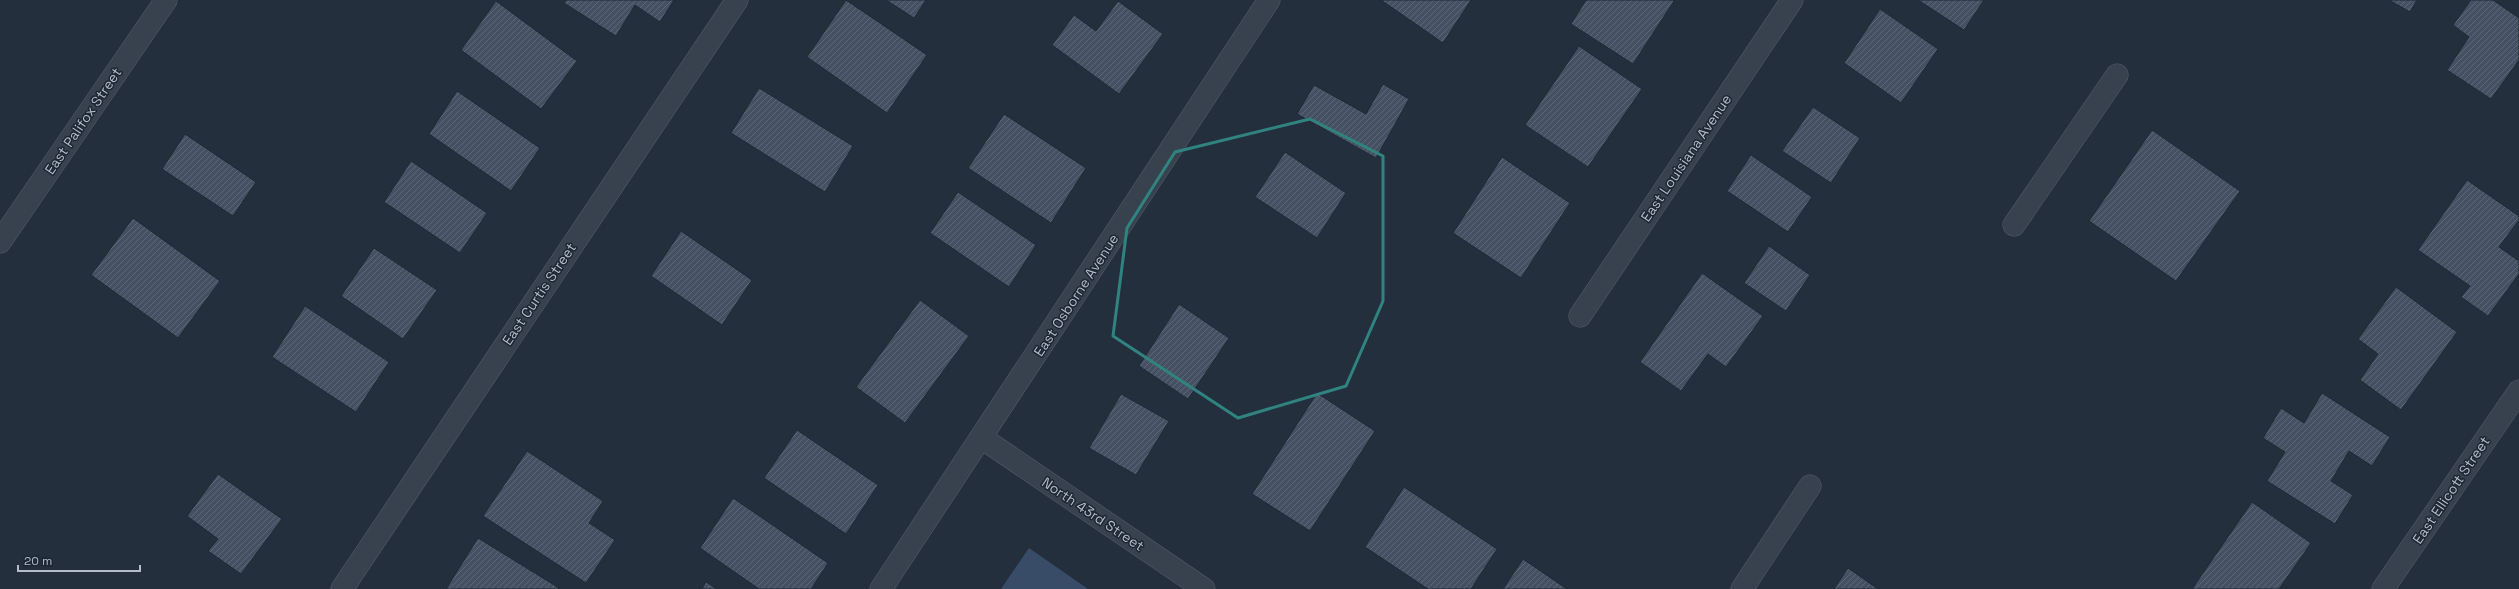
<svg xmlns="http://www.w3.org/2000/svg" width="2519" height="589" font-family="'Space Grotesk',sans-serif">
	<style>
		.water { fill: #394c67 }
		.building { fill: url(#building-hatch); stroke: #1f2835 }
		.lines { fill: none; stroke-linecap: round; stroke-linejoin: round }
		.minor-casing { stroke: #565f6c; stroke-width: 23 }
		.minor { stroke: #38414e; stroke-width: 22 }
		.marked { fill: none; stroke: #308480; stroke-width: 3; stroke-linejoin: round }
		.labels { text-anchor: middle; stroke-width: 3; stroke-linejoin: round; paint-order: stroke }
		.street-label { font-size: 14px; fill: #b4bcc9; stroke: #1d2633 }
	</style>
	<defs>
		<pattern id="building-hatch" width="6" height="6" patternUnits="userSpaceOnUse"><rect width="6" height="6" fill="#455162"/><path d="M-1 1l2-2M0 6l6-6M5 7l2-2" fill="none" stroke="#5d6877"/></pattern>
	</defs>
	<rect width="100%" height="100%" fill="#242f3e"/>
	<!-- water -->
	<path class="water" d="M1029 548 1088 589H1001Z"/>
	<!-- building -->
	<path class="building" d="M566 0H674L660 22 635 5 616 36 564 3Z
		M846 0 927 55 887 113 807 57Z
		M886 0H926L914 18Z
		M1381 0H1471L1443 43Z
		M1586 0H1673L1674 1 1633 64 1571 24Z
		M1918 0H1984L1964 30Z
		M2389 0H2417L2410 12Z
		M2471 0H2493L2519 18V60L2491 99 2447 70 2469 37 2453 25Z
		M496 1 577 61 541 109 461 50Z
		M1118 1 1163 34 1119 94 1052 45 1074 15 1096 31Z
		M1880 9 1938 49 1901 103 1844 63Z
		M1579 46 1642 89 1588 167 1525 125Z
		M1383 84 1409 99 1376 158 1297 114 1314 85 1366 114Z
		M759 88 853 146 825 192 731 133Z
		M457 91 540 148 511 191 429 134Z
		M1813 107 1860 138 1831 183 1782 151Z
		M1004 114 1086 168 1051 223 968 168Z
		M2152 130 2240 191 2176 281 2089 221Z
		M185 134 256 182 233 216 162 169Z
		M1285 152 1346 193 1317 238 1255 197Z
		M1751 155 1812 197 1788 232 1727 191Z
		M1502 157 1570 203 1521 278 1453 233Z
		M411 161 487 213 460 253 384 202Z
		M2467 180 2519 216V220L2499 247 2519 261V274L2488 316 2461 297 2470 286 2418 250Z
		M958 192 1036 245 1009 287 930 233Z
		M133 218 220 281 178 338 91 275Z
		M681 231 752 280 722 325 651 276Z
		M1769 246 1810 275 1786 311 1744 283Z
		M374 248 437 290 403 339 341 296Z
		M1702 273 1763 316 1726 367 1708 354 1681 391 1640 362Z
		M2396 287 2457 332 2401 410 2360 380 2378 354 2358 339Z
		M920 300 969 336 905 423 856 387Z
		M1179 304 1229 338 1188 399 1139 366Z
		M305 306 389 362 356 412 272 357Z
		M1317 393 1375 431 1310 531 1252 494Z
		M2322 393 2390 437 2372 466 2349 451 2331 481 2353 495 2335 524 2267 481 2285 452 2263 438 2281 408 2304 423Z
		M1121 394 1169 421 1136 475 1089 448Z
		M797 430 878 485 846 534 764 478Z
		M527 451 603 501 589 523 615 540 586 583 483 516Z
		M218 474 282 519 241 574 208 551 218 539 187 516Z
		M1404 487 1497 549 1471 589H1428L1365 547Z
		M733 498 828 563 811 589H759L700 548Z
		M2252 502 2311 543 2279 589H2192Z
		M478 538 559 588 558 589H446Z
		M1523 559 1567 589H1503Z
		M1848 568 1878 589H1834Z
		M706 582 717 589H702Z"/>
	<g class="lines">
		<defs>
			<path id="minor" d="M2014 225 2117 75
				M0 242 166 0
				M1580 316 1792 0
				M982 438 1204 589
				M342 589 737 0
				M881 589 1269 0
				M1742 589 1810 486
				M2383 589 2519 391"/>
		</defs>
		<!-- minor casing -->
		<use href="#minor" class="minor-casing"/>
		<!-- minor -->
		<use href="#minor" class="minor"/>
	</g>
	<!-- marked area -->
	<path class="marked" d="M1310 119 1383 156V301L1346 386 1238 418 1113 336 1127 228 1175 152Z"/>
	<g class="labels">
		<!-- street labels -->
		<g class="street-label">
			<text transform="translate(83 121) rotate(-56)" y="5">East Palifox Street</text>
			<text transform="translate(1686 158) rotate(-56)" y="5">East Louisiana Avenue</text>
			<text transform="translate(539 294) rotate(-56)" y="5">East Curtis Street</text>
			<text transform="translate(1076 295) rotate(-57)" y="5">East Osborne Avenue</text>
			<text transform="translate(2451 490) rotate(-56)" y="5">East Ellicott Street</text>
			<text transform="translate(1093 514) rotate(34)" y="5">North 43rd Street</text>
		</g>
	</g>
	<!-- scale -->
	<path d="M18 565v6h122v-6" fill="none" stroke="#b4bcc9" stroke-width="2"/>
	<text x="24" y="565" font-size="12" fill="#b4bcc9" stroke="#1d2633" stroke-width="3" paint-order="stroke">20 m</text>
</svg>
